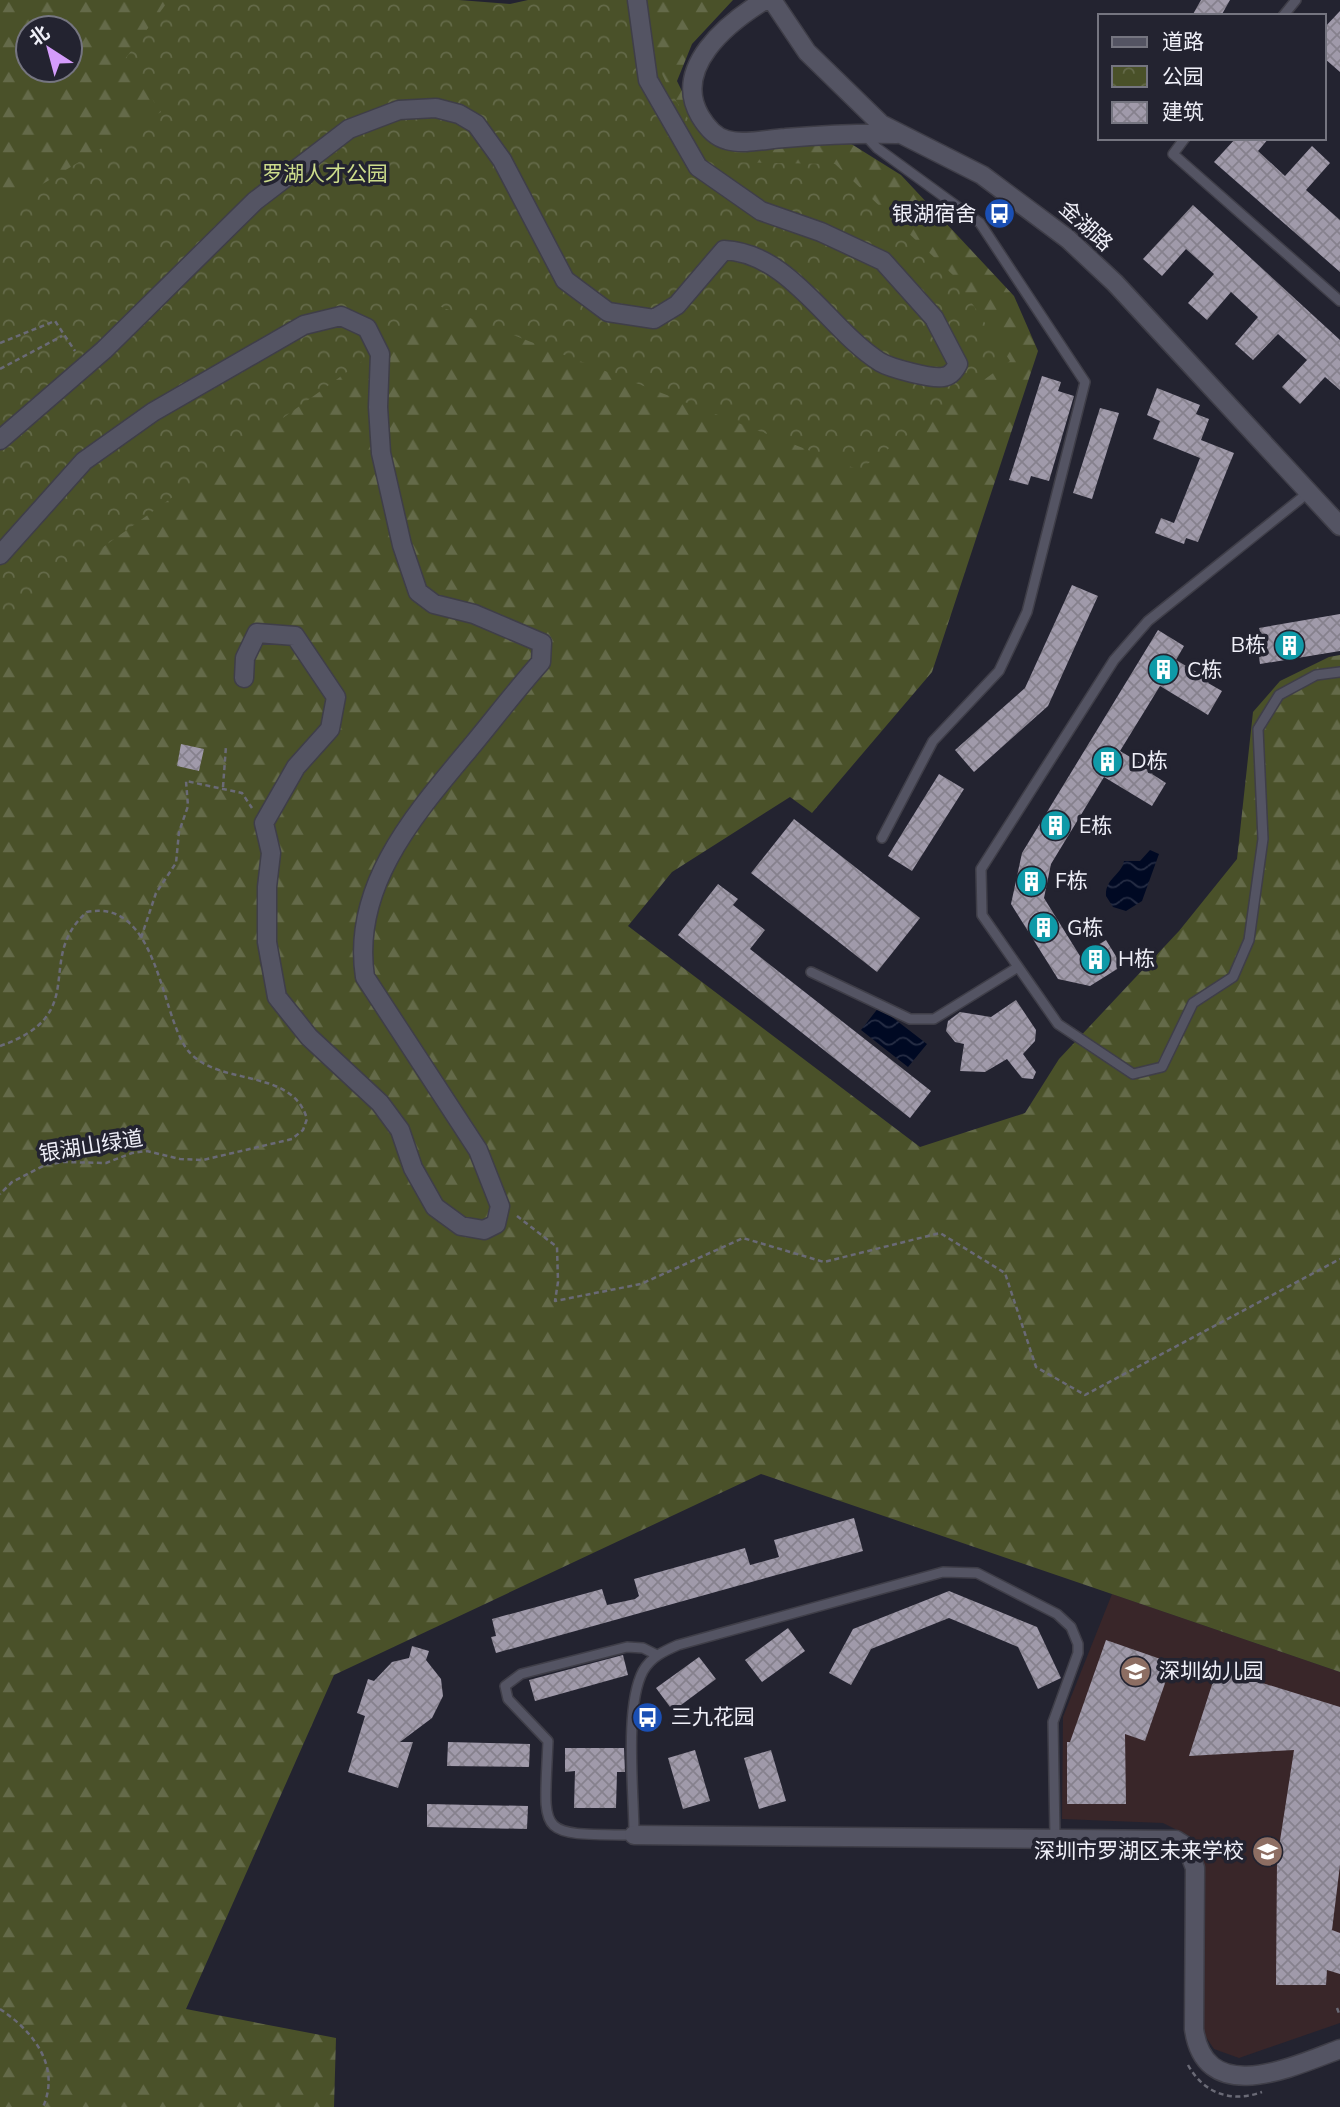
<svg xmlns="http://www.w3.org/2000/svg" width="1340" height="2107" font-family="Mulish,'Noto Sans SC',sans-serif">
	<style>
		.education { fill: #392629 }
		.forest { fill: url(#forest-firs); fill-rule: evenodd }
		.park { fill: url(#park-crowns) }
		.water { fill: url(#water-waves) }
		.building { fill: url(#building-cross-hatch) }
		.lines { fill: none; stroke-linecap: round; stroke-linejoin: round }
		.service-casing { stroke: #3f3e48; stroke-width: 12 }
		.minor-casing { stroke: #3f3e48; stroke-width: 21 }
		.path { stroke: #6a6a76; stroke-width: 2.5; stroke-dasharray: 5 3.5; stroke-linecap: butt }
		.service { stroke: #545463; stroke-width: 9 }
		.minor { stroke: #545463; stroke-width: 18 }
		.labels { text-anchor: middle; stroke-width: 7; stroke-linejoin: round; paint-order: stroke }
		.park-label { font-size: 21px; fill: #cddd8b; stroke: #232330 }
		.poi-label { font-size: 21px; fill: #efeff8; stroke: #232330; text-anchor: start }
		.street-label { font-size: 21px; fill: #efeff8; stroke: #232330 }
	</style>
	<defs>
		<pattern id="forest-firs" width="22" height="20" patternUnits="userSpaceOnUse" patternTransform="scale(1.75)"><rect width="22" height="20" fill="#4a5129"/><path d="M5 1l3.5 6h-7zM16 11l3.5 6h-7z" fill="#646a49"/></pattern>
		<pattern id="park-crowns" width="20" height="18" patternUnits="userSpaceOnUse" patternTransform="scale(1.75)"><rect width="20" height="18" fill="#4a5129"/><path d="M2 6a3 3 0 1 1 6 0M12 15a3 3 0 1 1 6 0" fill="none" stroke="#646a49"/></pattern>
		<pattern id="water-waves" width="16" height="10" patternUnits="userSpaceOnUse" patternTransform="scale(1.75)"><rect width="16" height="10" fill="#000923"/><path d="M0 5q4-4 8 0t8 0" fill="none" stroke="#262d44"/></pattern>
		<pattern id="building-cross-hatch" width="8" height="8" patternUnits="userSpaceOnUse" patternTransform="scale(1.75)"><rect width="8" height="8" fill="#a09aaa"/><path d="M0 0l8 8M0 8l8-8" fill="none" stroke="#86818d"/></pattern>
	</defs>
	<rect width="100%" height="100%" fill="#232330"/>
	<!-- education -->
	<path class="education" d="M1112 1594 1340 1672V2023L1239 2058 1214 2049 1195 2021 1199 1865 1191 1837 1163 1823 1062 1819 1063 1717Z"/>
	<!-- forest -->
	<path class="forest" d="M0 0H309L404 48 584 0H733L692 44 677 81 704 136 730 149 845 140 901 175 1014 296 1038 351 932 672 812 813 790 797 672 872 628 926 920 1147 1025 1113 1059 1059 1179 931 1237 859 1253 712 1280 681 1329 657 1340 655V1672L761 1474 334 1675 186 2009 336 2038 334 2107H0ZM28 28H70V70H28Z"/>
	<!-- park -->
	<path class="park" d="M169 0H459L510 4 528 0H650C643 64 683 117 724 162L835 164 954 276 1010 361 859 470 439 306 0 621V210L161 112 125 59Z"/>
	<!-- water -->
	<path class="water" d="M1150 850 1159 854 1142 901 1126 911 1113 907 1106 896C1105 878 1121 876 1124 861H1140Z
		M879 1007 927 1044 908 1067 861 1030Z"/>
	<!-- building -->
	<path class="building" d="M1201 0H1230L1221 16H1192Z
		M1340 11V72L1324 58V28Z
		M1236 138H1269L1258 151 1285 176 1312 146 1330 163 1306 190 1340 220V272L1214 162Z
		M1193 205 1340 340V390L1325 377 1300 404 1282 387 1307 360 1278 334 1253 360 1235 344 1258 317 1231 292 1207 320 1188 303 1214 274 1186 249 1162 276 1143 259Z
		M1042 376 1061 382 1058 391 1074 396 1049 481 1031 476 1028 485 1009 480Z
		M1157 388 1200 405 1196 414 1209 419 1201 440 1234 453 1198 542 1186 538 1184 544 1155 533 1161 518 1174 523 1200 458 1153 439 1160 421 1147 415Z
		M1100 408 1119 413 1092 499 1073 493Z
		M1072 585 1098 596 1048 706 974 772 955 750 1025 688Z
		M1340 614V651L1260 664 1256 636 1261 635 1259 628Z
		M1158 630 1184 646 1176 660 1210 680 1208 683 1222 691 1208 715 1160 686 1120 751 1154 771 1152 774 1166 783 1152 806 1104 777 1051 864 1044 898 1080 956 1106 940 1122 966 1090 986 1058 979 1011 904 1022 853Z
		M181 744 204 749 199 771 177 766Z
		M939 774 964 789 912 871 888 856Z
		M794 819 920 918 877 972 751 873Z
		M718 884 738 899 733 905 765 930 750 949 931 1091 910 1118 678 935Z
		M1016 1000 1036 1030 1035 1041 1023 1054 1036 1072 1033 1079 1022 1078 1007 1059 985 1072 960 1071 964 1044 955 1042 946 1031 948 1021 960 1012 991 1017Z
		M854 1518 863 1551 496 1653 491 1637 496 1636 492 1619 602 1589 607 1605 635 1599 639 1596 634 1579 745 1548 750 1565 779 1557 774 1540Z
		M949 1591 1037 1627 1061 1678 1038 1689 1018 1647 949 1618 871 1649 851 1685 829 1673 853 1629Z
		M788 1628 805 1651 762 1682 745 1660Z
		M1106 1640 1172 1663 1145 1741 1125 1734 1126 1804H1067V1742H1070Z
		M412 1646 429 1651 426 1660 441 1679 443 1696 432 1718 400 1742H413L398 1788 348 1772 365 1716 357 1713 368 1679 374 1681 392 1662 409 1658Z
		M623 1655 628 1675 535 1701 529 1680Z
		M699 1657 716 1679 673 1711 656 1688Z
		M1217 1669 1340 1707V1865L1332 1930 1340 1933V1974L1327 1970 1326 1985H1276L1277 1860 1294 1750 1189 1756Z
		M448 1742 530 1744 529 1767 447 1766Z
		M565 1748H624L625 1772H617L616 1808H574L575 1771 565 1772Z
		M695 1750 710 1801 683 1809 668 1758Z
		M771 1750 786 1801 759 1809 744 1758Z
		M427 1804 528 1806 527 1829 427 1827Z"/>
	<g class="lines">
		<defs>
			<path id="service" d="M1283 16 1296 0
				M865 135 877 148 980 223 1085 382 1027 612 999 671 933 741 882 838
				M1185 138 1173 154 1340 301
				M1309 492 1148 621 1114 660 981 869 982 915 1058 1024 1133 1074 1162 1067 1193 1003 1233 977 1249 940 1263 839 1258 729 1279 695 1316 675 1340 672
				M811 972 910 1019H934L1018 967
				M657 1655 643 1648 627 1647 521 1674 505 1686 508 1699 548 1741C544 1838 535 1834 634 1835 634 1792 624 1707 643 1671 651 1657 664 1651 678 1645L943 1572 977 1573 1057 1614 1071 1627 1078 1644V1653L1053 1722 1055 1837"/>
			<path id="minor" d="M765 0C727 23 672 68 700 116 706 126 714 137 727 140 744 145 767 139 785 138 822 135 859 133 897 134
				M772 0 807 52 881 124 982 175 1068 239 1115 283 1340 526
				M0 440 104 350 255 201 349 129 399 110 436 108 459 114 476 124 502 160 565 280 608 312 654 319 677 305 724 250C790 253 828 329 880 362 890 368 931 379 943 377 951 376 955 370 958 364L934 318 883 261 821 232 761 211 698 167 648 80 637 0
				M0 555 84 461 153 412 304 325 341 316 367 328 380 354 378 407 381 453 402 545 418 592 434 604 474 614 542 643 541 662C516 690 494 719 470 748 415 814 351 886 365 977L478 1150 500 1206 496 1224 484 1230 461 1226 435 1207 413 1168 400 1130 380 1103 309 1037 277 997 267 942V887L271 853 264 823 296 767 330 729 336 697 295 636 257 633 245 658 244 678
				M634 1835 1176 1840 1187 1847 1195 1868 1194 2029C1205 2107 1290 2068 1340 2049"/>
		</defs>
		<!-- service casing -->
		<use href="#service" class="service-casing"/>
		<!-- minor casing -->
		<use href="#minor" class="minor-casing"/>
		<!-- path -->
		<path class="path" d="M0 343 55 321 75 351
			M0 369 62 336
			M223 787 226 746
			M141 938 156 893 176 863 179 832 188 806 186 781 242 793 252 808
			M0 1046C93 1014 33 959 87 912 157 898 160 1010 186 1048 214 1088 292 1066 307 1119L303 1130 292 1139 203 1160 180 1159 147 1151 132 1153 106 1163 63 1162 45 1165 12 1182 0 1194
			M517 1216 557 1247 558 1282 555 1301 641 1284 743 1238 824 1262 940 1233 1005 1273 1036 1367 1085 1395 1340 1259
			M1337 2008 1340 2016
			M0 2009C33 2031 61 2066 43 2107
			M1188 2065C1204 2094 1232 2103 1262 2092"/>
		<!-- service -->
		<use href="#service" class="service"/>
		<!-- minor -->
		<use href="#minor" class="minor"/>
	</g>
	<!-- icons -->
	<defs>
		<symbol id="bus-disc" viewBox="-11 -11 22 22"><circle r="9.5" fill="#1a4fb4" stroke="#232330"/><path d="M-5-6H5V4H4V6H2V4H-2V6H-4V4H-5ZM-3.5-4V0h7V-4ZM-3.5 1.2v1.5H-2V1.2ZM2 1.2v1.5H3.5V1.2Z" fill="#fff"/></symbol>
		<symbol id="building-disc" viewBox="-11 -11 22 22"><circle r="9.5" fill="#0f9aa8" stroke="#232330"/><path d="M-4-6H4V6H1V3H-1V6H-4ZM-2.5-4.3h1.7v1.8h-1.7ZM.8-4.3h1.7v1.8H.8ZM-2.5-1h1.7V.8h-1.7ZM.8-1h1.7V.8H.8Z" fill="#fff"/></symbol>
		<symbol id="school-disc" viewBox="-11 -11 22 22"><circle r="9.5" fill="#8d6e63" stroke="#232330"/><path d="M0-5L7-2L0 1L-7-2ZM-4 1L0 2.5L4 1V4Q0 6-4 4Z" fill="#fff"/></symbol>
	</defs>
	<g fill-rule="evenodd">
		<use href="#bus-disc" x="982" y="196" width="35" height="35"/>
		<use href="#building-disc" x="1272" y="628" width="35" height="35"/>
		<use href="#building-disc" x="1146" y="652" width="35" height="35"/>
		<use href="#building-disc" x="1090" y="744" width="35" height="35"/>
		<use href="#building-disc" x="1038" y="808" width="35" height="35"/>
		<use href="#building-disc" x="1014" y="864" width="35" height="35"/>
		<use href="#building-disc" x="1026" y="910" width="35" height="35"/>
		<use href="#building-disc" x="1078" y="942" width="35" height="35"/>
		<use href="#school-disc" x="1118" y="1654" width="35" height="35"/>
		<use href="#bus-disc" x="630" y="1700" width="35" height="35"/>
		<use href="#school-disc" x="1250" y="1834" width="35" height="35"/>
	</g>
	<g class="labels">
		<!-- park labels -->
		<g class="park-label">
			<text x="325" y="181">罗湖人才公园</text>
		</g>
		<!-- poi labels -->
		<g class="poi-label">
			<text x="976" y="221" text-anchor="end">银湖宿舍</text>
			<text x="1266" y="652" text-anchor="end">B栋</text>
			<text x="1187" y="677">C栋</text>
			<text x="1131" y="768">D栋</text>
			<text x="1079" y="833">E栋</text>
			<text x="1055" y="888">F栋</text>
			<text x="1067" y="935">G栋</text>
			<text x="1118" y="966">H栋</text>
			<text x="1159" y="1678">深圳幼儿园</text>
			<text x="671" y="1724">三九花园</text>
			<text x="1244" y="1858" text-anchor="end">深圳市罗湖区未来学校</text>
		</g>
		<!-- street labels -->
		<g class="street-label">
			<text transform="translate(1086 226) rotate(42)" y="7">金湖路</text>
			<text transform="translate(91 1146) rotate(-9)" y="7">银湖山绿道</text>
		</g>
	</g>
	<!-- legend -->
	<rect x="1098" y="14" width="228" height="126" fill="#232330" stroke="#757580" stroke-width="2"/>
	<rect x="1112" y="37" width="35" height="10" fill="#545463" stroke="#757580" stroke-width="2"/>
	<text x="1162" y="49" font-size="21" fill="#efeff8">道路</text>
	<rect x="1112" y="66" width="35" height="21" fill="url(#park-crowns)" stroke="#757580" stroke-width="2"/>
	<text x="1162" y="84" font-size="21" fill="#efeff8">公园</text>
	<rect x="1112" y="102" width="35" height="21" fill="url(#building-cross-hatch)" stroke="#757580" stroke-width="2"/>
	<text x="1162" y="119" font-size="21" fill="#efeff8">建筑</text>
	<!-- north arrow -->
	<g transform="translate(49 49) rotate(324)"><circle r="33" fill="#232330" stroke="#757580" stroke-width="2"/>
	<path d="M0-5L12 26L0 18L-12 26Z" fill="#d49cfb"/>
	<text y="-10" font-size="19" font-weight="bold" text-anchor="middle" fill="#efeff8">北</text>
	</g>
</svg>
